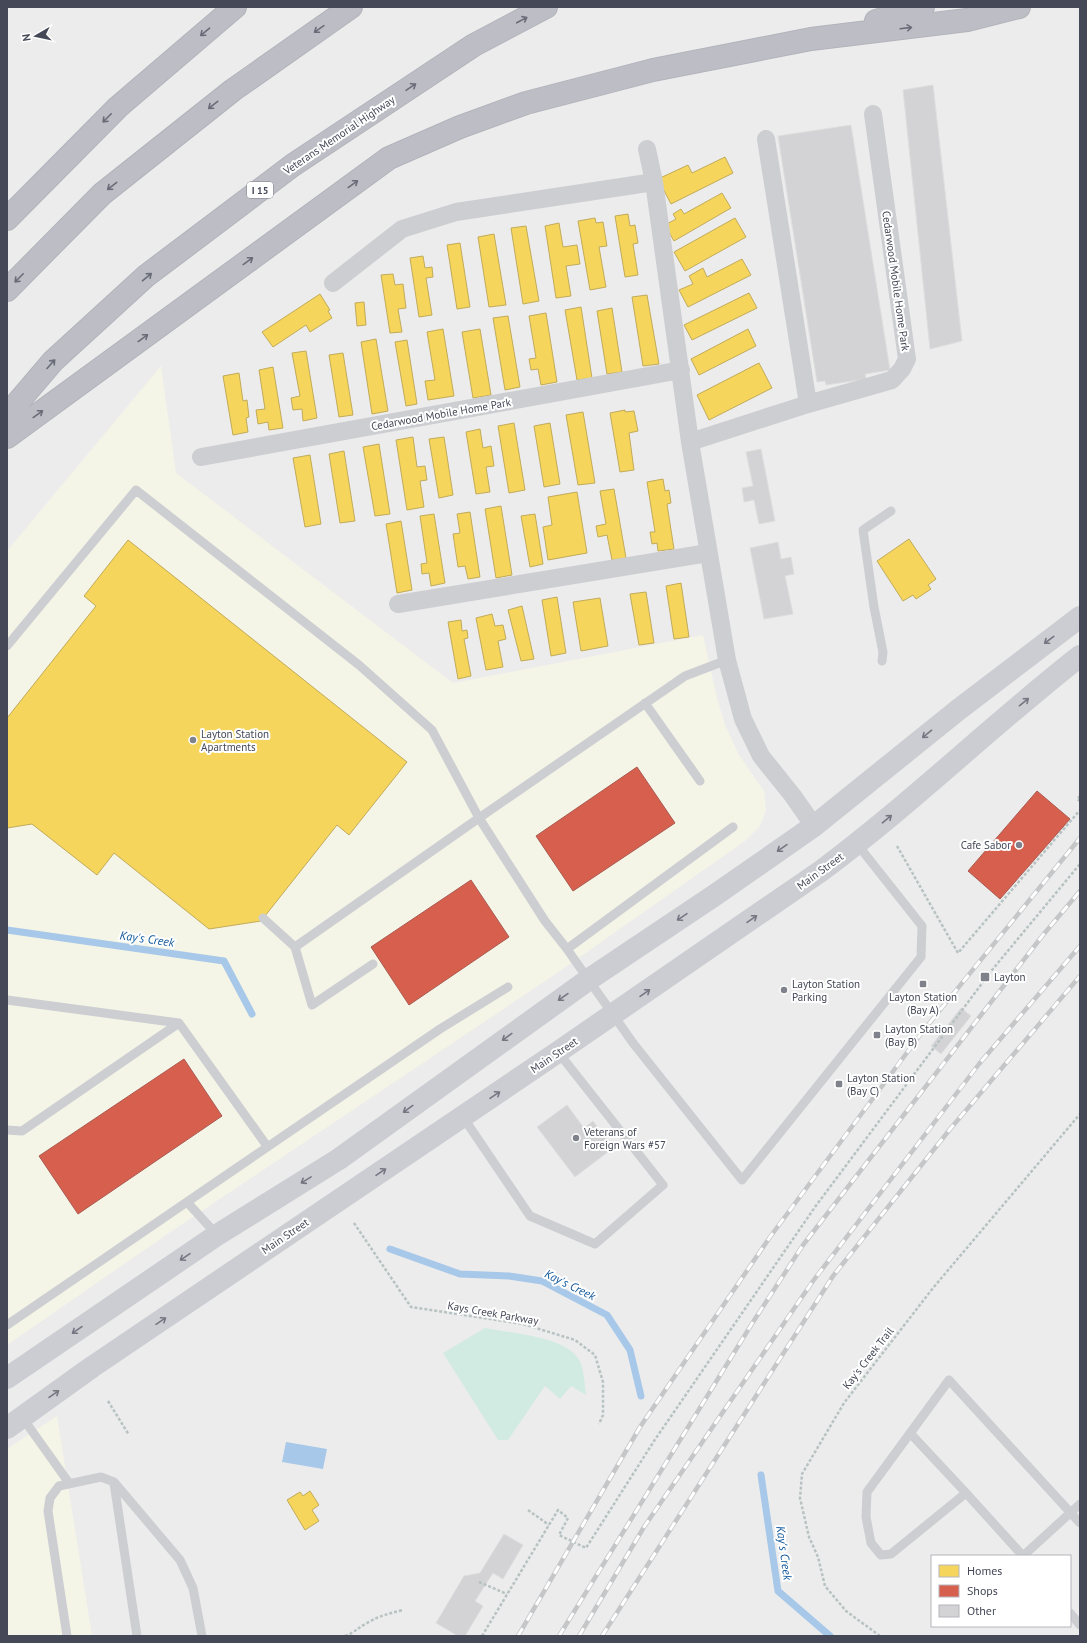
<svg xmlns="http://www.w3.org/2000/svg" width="1087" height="1643" font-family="'PT Sans',sans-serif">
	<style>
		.commercial { fill: #f4f4e7 }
		.green { fill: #d1ebe3 }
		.water { fill: #a7c8e8 }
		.homes { fill: #f6d55c; stroke: #c1ab5a }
		.shops { fill: #d6604d; stroke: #aa5950 }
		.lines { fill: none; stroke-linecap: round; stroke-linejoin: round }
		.stream { stroke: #a7c8e8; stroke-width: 7 }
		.building { fill: #d3d3d5; stroke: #dededf }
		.motorway-casing { stroke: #b2b3bb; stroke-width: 24 }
		.path { stroke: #b7c2c2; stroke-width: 2.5; stroke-dasharray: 3 2; stroke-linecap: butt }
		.service { stroke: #cdced2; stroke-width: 9 }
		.minor { stroke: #cdced2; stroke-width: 18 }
		.secondary { stroke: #cccdd2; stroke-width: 22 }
		.motorway { stroke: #bdbec5; stroke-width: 22 }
		.rail-casing { stroke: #c5c6c8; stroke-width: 4.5 }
		.rail { stroke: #fff; stroke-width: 3; stroke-dasharray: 9; stroke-linecap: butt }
		.oneway { stroke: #696c78 }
		.oneway2 { stroke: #747782 }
		.poi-dot { fill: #80828b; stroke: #fff; stroke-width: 1.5 }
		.labels { text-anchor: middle; stroke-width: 4; stroke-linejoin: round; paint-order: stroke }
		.shield { fill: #fff; stroke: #7d8089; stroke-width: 1 }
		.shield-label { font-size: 10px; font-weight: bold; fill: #454957 }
		.street-label { font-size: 11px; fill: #454957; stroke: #fff }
		.poi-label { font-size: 11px; fill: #454957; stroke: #fff; text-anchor: start }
		.water-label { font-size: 12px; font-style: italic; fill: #13599c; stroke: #fff }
	</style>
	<rect width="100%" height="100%" fill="#edecec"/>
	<!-- commercial -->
	<path class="commercial" d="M161 366 176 473 453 683 703 635 717 698 725 725 739 755 764 791 766 810 760 826 745 841 550 978 169 1233 7 1345V551Z
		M57 1416 92 1636H7V1449Z"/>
	<!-- green -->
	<path class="green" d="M485 1328C510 1333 563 1336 578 1358 585 1369 584 1383 586 1395L571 1386 560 1399 545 1386 508 1440H498L443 1353Z"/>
	<!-- water -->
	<path class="water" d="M286 1442 327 1449 323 1469 282 1462Z"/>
	<!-- homes -->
	<path class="homes" d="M725 157 733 173 671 204 658 179 688 165 692 173Z
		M722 193 731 208 674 241 665 225 676 219 673 214 681 209 684 214Z
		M628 214 630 226 635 225 638 243 633 244 638 275 625 277 615 216Z
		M595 218 596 223 603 222 607 246 599 247 606 287 590 290 578 221Z
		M735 218 746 237 685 271 674 252Z
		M559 223 563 247 577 245 580 264 566 266 571 296 556 298 545 226Z
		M526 226 539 301 523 304 511 228Z
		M494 234 506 305 489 307 478 237Z
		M460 243 470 307 457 309 447 245Z
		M423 256 425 268 432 267 433 277 426 278 432 315 419 317 410 258Z
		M742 259 751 275 688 307 679 290 693 284 689 276 703 268 707 277Z
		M393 274 395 285 403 284 406 308 398 309 402 332 390 333 381 275Z
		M749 293 757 308 692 340 684 325Z
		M320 294 330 310 328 311 332 318 310 332 306 325 273 347 262 332Z
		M647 295 659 364 643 366 632 297Z
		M364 302 366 325 357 326 355 303Z
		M581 307 592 378 577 380 565 310Z
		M612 308 622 372 607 374 597 311Z
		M546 313 557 382 541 385 538 369 531 370 529 359 536 358 529 316Z
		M508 316 520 387 505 390 493 318Z
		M443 329 454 396 428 400 425 381 435 380 427 332Z
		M480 329 491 395 473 398 462 332Z
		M748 329 756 346 699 375 691 359Z
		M376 339 388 411 372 414 361 342Z
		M407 340 417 404 406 406 395 342Z
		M306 351 317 418 303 421 302 409 293 410 291 398 300 396 292 353Z
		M343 353 353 415 339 417 329 355Z
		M759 363 772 388 709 420 697 395Z
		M273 367 283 428 269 430 268 422 258 424 256 410 265 409 259 370Z
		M239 373 243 401 247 400 249 417 246 418 248 432 233 435 223 376Z
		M625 410V412L634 411 638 431 629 433 634 470 620 472 610 413Z
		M583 412 595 483 578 485 566 415Z
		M514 423 525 490 509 493 498 426Z
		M550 423 560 484 544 487 534 426Z
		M480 429 483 448 491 446 494 466 486 467 490 492 476 494 466 432Z
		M413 437 417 467 425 466 427 480 420 481 424 507 407 510 396 440Z
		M444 437 453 495 439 498 429 439Z
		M379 444 390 514 375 516 363 447Z
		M344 451 355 521 340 523 329 454Z
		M310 455 321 524 305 527 293 458Z
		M663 479 665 491 669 490 671 503 667 504 674 549 658 551 657 543 652 544 650 532H655L647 482Z
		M614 489 626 558 612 560 607 535 598 537 596 526 606 524 600 491Z
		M577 492 587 553 548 560 543 527 552 525 548 497Z
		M501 506 512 575 496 578 485 509Z
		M470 512 480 577 468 579 465 566 458 567 453 534 460 533 457 514Z
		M434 514 445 583 431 586 429 573 422 574 421 564 427 563 420 516Z
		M535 514 543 564 530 567 521 516Z
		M401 521 412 590 397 593 386 524Z
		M909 539 936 579 928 585 931 589 916 599 913 595 903 601 877 561Z
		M128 540 407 762 349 835 337 825 261 921 209 929 114 853 97 875 32 824 7 828V718L96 606 84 596Z
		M681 583 689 637 674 639 666 586Z
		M646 592 654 643 639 645 630 594Z
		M557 597 566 653 551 656 542 600Z
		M600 598 608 646 581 651 573 602Z
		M522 606 534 659 521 661 508 610Z
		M492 614 495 626 503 625 506 639 498 641 503 667 486 670 476 618Z
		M461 620 462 631 467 630 468 638 464 639 471 676 458 679 448 622Z
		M310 1491 319 1505 312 1510 319 1521 305 1530 287 1500 300 1492 303 1496Z"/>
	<!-- shops -->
	<path class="shops" d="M637 767 675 823 573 891 536 836Z
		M1037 791 1070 819 1000 899 968 871Z
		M471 880 509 937 409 1005 371 947Z
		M184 1059 222 1116 78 1214 39 1156Z"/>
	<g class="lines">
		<!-- stream -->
		<path class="stream" d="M7 930 224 961 252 1014
			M390 1249 460 1274 509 1276 542 1281 607 1315 630 1350 641 1396
			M761 1475 778 1591 830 1636"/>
	</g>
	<!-- building -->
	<path class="building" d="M933 85 962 341 930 349 903 90Z
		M851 125 890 370 865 374 866 379 826 385 825 381 817 382 778 136Z
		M761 449 775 521 759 524 754 500 744 502 742 488 753 486 746 452Z
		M778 542 781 559 791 557 794 574 785 576 793 614 764 619 750 548Z
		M961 1008 971 1016 941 1054 931 1046Z
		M567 1105 584 1128 593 1121 613 1148 575 1177 537 1127Z
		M504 1534 523 1545 503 1579 493 1573 475 1601 483 1606 465 1636H458L436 1623 464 1576 480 1573Z"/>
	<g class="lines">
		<defs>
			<path id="motorway" d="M876 21 923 7
				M7 219 118 107 235 7
				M7 290 102 194 233 90 351 7
				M7 415 53 361 146 276 293 165 474 45 546 7
				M7 437 389 158 460 127 526 103 653 70 811 39 967 20 1019 7"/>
		</defs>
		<!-- motorway casing -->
		<use href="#motorway" class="motorway-casing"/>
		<!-- path -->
		<path class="path" d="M1080 796 1077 799 1080 801
			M897 846 958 953 1080 810
			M354 1223 411 1307 523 1324 575 1340 595 1355 603 1382V1415L599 1424
			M108 1401 129 1435
			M528 1510 549 1525
			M479 1582 507 1594
			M345 1636C354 1633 359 1627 367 1623 379 1616 390 1613 403 1610
			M482 1636 558 1510 568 1518 559 1535 586 1548 654 1441 815 1207 992 970 1080 864
			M880 1636 846 1611 825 1586 818 1557 809 1537 800 1498 802 1474 844 1403 933 1288 1080 1114"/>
		<!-- service -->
		<path class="service" d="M7 646 136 490 359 665 432 730 479 818 685 676 727 660
			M882 661 883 652 874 607 863 530 891 511
			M645 703 700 781
			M263 918 295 947 312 1005 373 964
			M295 947 479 818 545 921 567 949 633 1043 742 1180 921 957 922 926 857 844
			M567 949 733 827
			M7 1000 179 1023 267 1146
			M463 1117 530 1216 595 1244 663 1185 558 1052
			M7 1130 22 1131 179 1023
			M187 1202 217 1235
			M7 1325 440 1029 508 987
			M22 1417 69 1483
			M910 1433 966 1493
			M114 1483 137 1636
			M1023 1556 966 1493 891 1554 881 1555 871 1543 866 1517 867 1492 949 1380 1080 1523
			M1023 1556 1080 1504
			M1070 1613 1080 1625
			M67 1636 48 1511 50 1498 59 1486 101 1477 114 1482 180 1560 193 1588 202 1636"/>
		<!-- minor -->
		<path class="minor" d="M766 139 808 404
			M647 149 654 182 690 442 727 660 743 719 761 756 793 796 814 826
			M333 283 402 229 456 212 654 182
			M690 442 808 404 892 380 902 369 907 359 873 114
			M201 457 681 370
			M398 604 708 553"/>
		<!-- secondary -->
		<path class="secondary" d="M7 1378 217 1235 339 1159 588 980 715 895 814 826 958 710 1080 617
			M7 1428 92 1367 558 1052 821 871C911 804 992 725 1080 656"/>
		<!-- motorway -->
		<use href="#motorway" class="motorway"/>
		<defs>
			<path id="rail" d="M518 1636 640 1427 770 1237 923 1031 1080 838
				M559 1636 753 1322 803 1245 1043 935 1080 891
				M579 1636 644 1527 813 1281 979 1064 1080 946
				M602 1636 833 1276 951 1128 1080 976"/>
		</defs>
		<!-- rail casing -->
		<use href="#rail" class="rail-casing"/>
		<!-- rail -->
		<use href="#rail" class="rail"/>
	</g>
	<!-- one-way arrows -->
	<defs><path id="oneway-shaft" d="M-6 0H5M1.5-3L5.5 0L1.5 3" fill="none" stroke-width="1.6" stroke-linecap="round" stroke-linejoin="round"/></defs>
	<g class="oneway">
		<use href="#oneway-shaft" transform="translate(522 20) rotate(-28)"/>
		<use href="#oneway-shaft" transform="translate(906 28) rotate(-7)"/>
		<use href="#oneway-shaft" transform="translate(319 29) rotate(145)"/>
		<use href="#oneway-shaft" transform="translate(205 32) rotate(140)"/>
		<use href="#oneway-shaft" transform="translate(411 87) rotate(-34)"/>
		<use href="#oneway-shaft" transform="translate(213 105) rotate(142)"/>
		<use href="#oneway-shaft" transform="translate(107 118) rotate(135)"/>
		<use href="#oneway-shaft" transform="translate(353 184) rotate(-36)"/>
		<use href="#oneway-shaft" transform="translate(112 186) rotate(142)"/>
		<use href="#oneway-shaft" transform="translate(248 261) rotate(-36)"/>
		<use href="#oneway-shaft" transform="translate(147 277) rotate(-40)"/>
		<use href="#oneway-shaft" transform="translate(19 278) rotate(135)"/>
		<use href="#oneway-shaft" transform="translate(143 338) rotate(-36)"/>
		<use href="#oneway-shaft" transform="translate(51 364) rotate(-48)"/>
		<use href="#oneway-shaft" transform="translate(38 414) rotate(-36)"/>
	</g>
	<g class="oneway2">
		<use href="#oneway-shaft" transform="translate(1049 640) rotate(143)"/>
		<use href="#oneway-shaft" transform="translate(1024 702) rotate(-39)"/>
		<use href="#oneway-shaft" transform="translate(927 734) rotate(141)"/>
		<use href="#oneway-shaft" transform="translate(887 819) rotate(-40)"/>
		<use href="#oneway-shaft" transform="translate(782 848) rotate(145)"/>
		<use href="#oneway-shaft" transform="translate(682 917) rotate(146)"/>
		<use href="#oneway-shaft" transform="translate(752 919) rotate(-35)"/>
		<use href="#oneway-shaft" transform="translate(645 993) rotate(-35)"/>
		<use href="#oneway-shaft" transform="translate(563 997) rotate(145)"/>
		<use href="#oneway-shaft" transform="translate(507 1037) rotate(144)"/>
		<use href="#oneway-shaft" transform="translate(495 1095) rotate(-34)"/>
		<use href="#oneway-shaft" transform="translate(408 1109) rotate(144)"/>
		<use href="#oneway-shaft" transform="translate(381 1172) rotate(-34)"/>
		<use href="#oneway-shaft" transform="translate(306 1180) rotate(148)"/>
		<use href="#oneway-shaft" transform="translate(185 1257) rotate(146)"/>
		<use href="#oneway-shaft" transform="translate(161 1321) rotate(-34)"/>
		<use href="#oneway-shaft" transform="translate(77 1330) rotate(145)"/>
		<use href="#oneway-shaft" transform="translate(54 1394) rotate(-35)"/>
	</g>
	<!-- markers -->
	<g class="poi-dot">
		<circle cx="193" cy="740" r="4"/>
		<circle cx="1019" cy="845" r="4"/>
		<rect x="980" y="972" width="10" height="10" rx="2"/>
		<rect x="919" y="980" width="8" height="8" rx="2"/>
		<circle cx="784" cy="990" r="4"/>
		<rect x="873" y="1031" width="8" height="8" rx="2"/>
		<rect x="835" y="1080" width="8" height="8" rx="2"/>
		<circle cx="576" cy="1138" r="4"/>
	</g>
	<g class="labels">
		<!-- shield labels -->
		<rect class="shield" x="247" y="182" width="26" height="16" rx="3"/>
		<g class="shield-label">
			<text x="260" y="194">I 15</text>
		</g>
		<!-- street labels -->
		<g class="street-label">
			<text transform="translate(339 135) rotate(-34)" y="4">Veterans Memorial Highway</text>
			<text transform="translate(896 281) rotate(82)" y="4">Cedarwood Mobile Home Park</text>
			<text transform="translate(441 414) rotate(-10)" y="4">Cedarwood Mobile Home Park</text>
			<text transform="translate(820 871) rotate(-36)" y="4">Main Street</text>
			<text transform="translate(554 1055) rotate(-34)" y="4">Main Street</text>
			<text transform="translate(285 1236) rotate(-34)" y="4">Main Street</text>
			<text transform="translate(493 1313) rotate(10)" y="4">Kays Creek Parkway</text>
			<text transform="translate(868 1358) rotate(-52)" y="4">Kay's Creek Trail</text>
		</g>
		<!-- poi labels -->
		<g class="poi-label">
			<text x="201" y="738">Layton Station<tspan x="201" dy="13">Apartments</tspan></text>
			<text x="1011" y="849" text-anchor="end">Cafe Sabor</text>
			<text x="994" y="981">Layton</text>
			<text x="792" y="988">Layton Station<tspan x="792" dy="13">Parking</tspan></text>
			<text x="923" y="1001" text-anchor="middle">Layton Station<tspan x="923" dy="13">(Bay A)</tspan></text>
			<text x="885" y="1033">Layton Station<tspan x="885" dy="13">(Bay B)</tspan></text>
			<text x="847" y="1082">Layton Station<tspan x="847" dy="13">(Bay C)</tspan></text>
			<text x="584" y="1136">Veterans of<tspan x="584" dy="13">Foreign Wars #57</tspan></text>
		</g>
		<!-- water labels -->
		<g class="water-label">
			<text transform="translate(147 939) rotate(8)" y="4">Kay's Creek</text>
			<text transform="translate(570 1285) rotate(26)" y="4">Kay's Creek</text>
			<text transform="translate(784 1553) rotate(82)" y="4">Kay's Creek</text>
		</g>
	</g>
	<!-- border -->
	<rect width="1087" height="1643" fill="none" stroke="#454957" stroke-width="16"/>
	<!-- legend -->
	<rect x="931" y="1555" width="140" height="72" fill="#ffffff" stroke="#b5b6bc"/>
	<rect x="939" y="1565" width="20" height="12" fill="#f6d55c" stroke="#b5b6bc"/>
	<text x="967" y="1575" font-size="12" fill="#454957">Homes</text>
	<rect x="939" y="1585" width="20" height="12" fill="#d6604d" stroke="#b5b6bc"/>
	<text x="967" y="1595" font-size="12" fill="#454957">Shops</text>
	<rect x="939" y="1605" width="20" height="12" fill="#d3d3d5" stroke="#b5b6bc"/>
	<text x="967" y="1615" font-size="12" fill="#454957">Other</text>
	<!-- north arrow -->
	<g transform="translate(36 36) rotate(261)" stroke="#ffffff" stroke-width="3" paint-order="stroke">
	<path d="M0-3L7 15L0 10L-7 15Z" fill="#454957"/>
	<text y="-6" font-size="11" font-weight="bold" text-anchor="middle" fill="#454957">N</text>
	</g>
</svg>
